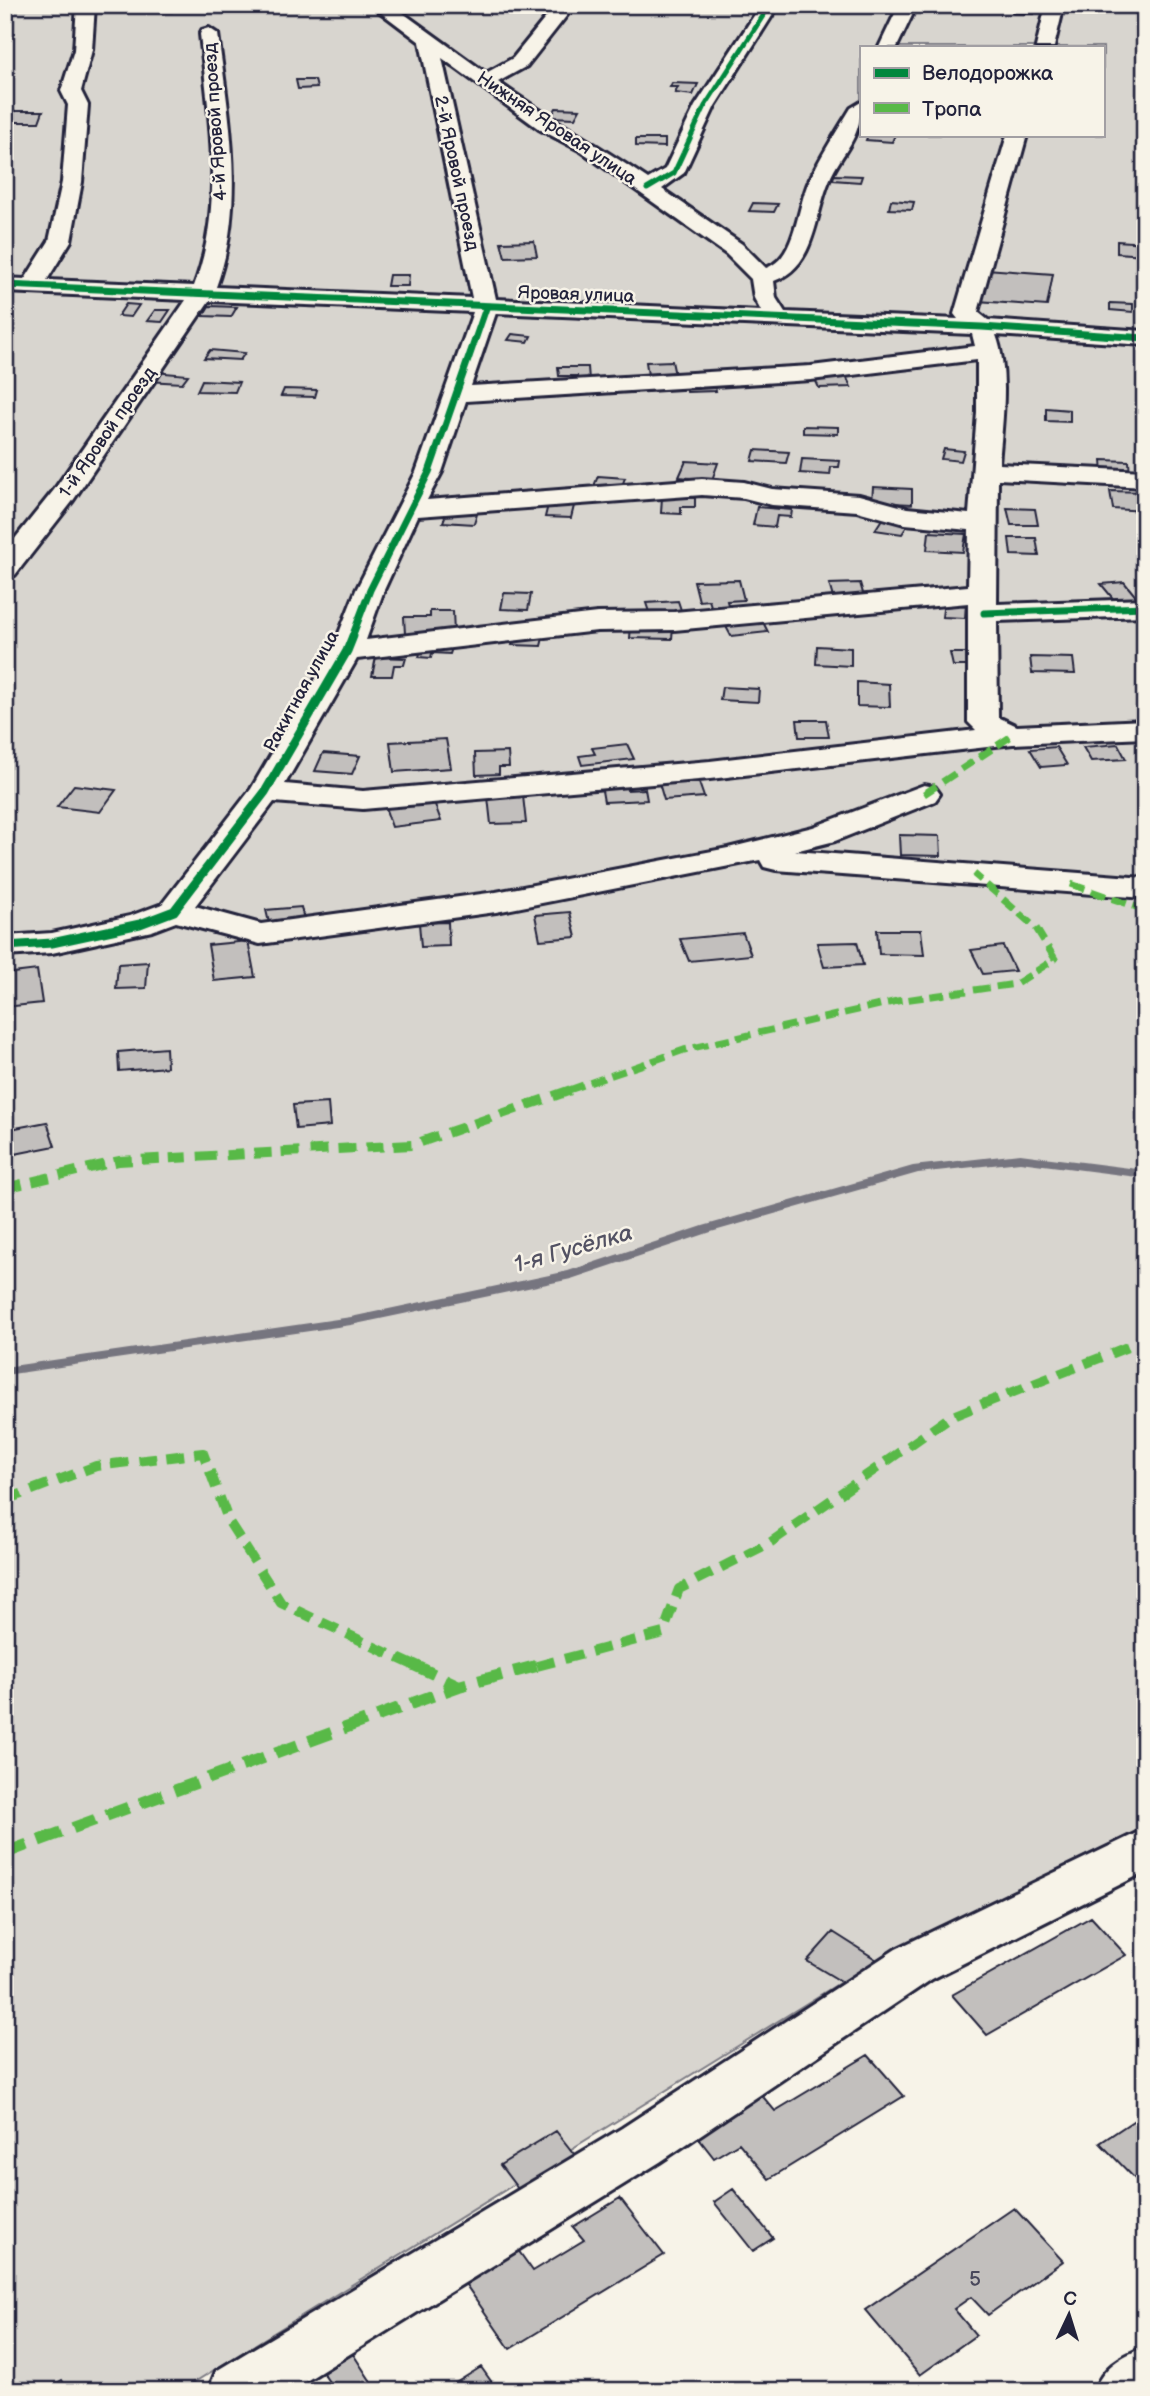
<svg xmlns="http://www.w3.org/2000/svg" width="1150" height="2396" font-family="'Balsamiq Sans',sans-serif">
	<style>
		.green { fill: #d8d5cf; stroke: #7d7c85; stroke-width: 2; fill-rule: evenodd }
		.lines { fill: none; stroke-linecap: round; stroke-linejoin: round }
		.stream { fill: #76747f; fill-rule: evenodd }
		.building { fill: #c2bfbd; stroke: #22223b; stroke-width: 2 }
		.minor-casing { stroke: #22223b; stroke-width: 6 }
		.minor { fill: #f7f3e8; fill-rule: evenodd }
		.quiet-far2 { stroke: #58b947; stroke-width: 7; stroke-dasharray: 15 7; stroke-linecap: butt }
		.quiet-far1 { stroke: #58b947; stroke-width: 10; stroke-dasharray: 18 10; stroke-linecap: butt }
		.quiet { stroke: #58b947; stroke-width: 12; stroke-dasharray: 24 12; stroke-linecap: butt }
		.cycleway-far2-casing { stroke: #f7f3e8; stroke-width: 8 }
		.cycleway-far1-casing { stroke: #f7f3e8; stroke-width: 10 }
		.cycleway-casing { stroke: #f7f3e8; stroke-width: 12 }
		.cycleway-far2 { stroke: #00873e; stroke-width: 5 }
		.cycleway-far1 { stroke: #00873e; stroke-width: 7 }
		.cycleway { stroke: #00873e; stroke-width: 9 }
		.labels { text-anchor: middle; stroke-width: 5; stroke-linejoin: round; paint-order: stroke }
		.far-street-label { font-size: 18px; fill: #22223b; stroke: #f7f3e8 }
		.near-number-label { font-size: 21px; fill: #4a495c }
		.water-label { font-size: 23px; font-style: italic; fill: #535263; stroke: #f7f3e8 }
	</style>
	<rect width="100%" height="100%" fill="#f7f3e8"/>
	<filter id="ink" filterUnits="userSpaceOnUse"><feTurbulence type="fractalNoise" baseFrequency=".0143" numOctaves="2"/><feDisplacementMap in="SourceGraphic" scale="14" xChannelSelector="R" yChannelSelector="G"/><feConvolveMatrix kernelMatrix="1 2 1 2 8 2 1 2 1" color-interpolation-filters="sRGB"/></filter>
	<g filter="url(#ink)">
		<!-- green -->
		<path class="green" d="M5 5H1145V1827L898 1947 180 2391H5ZM861 47H1103V135H861Z"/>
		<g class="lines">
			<!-- stream -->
			<path class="stream" d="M1020 1154 1145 1170V1178L1020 1162 918 1173 711 1232 571 1279 351 1325 5 1375V1367L351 1317 568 1271 703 1226 913 1166Z"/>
		</g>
		<!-- building -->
		<path class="building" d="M141 5H173L172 12H140Z
			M1013 7 1035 8 1034 14 1012 13Z
			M296 80H315L317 88 298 89Z
			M672 83 698 84 693 95 675 93 678 87H670Z
			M556 108 580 109 575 118 551 117Z
			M5 111H43L39 122H5Z
			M868 135H895L892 142 866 140Z
			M636 139H665V147L636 146Z
			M834 175 862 176 860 182 833 180Z
			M891 200 914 202 912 210 889 209Z
			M753 203 778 204 774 212 749 211Z
			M534 241 537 256 505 257 501 242Z
			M1117 241 1145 243V255L1117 253Z
			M986 269 1053 274 1047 306 978 301Z
			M389 275H409L408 286H387Z
			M1110 303 1133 304V312L1110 310Z
			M126 304 139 305 131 317 118 316Z
			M209 306 237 307 231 317 203 316Z
			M155 310H170L162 322 147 321Z
			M512 334 531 336 528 342 508 340Z
			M210 350 245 353 240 360 204 358Z
			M672 361 675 375H648L646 362Z
			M558 367H588L589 380 577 381V376H559Z
			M154 372 188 375 182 383 147 381Z
			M845 374 851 387 819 388 813 375Z
			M202 380 239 382 235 392 197 391Z
			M713 381 716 391 687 392 684 382Z
			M284 389 317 390 315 397 281 396Z
			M1046 408 1070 410V422L1046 421Z
			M803 426 838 427V434L803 433Z
			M944 449 964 451 961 461 941 459Z
			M755 450 789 452 786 463 752 461Z
			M802 459 840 461 839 467H831L830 475 800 473Z
			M1102 460 1129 461 1130 475 1103 473Z
			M686 461 718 463 712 480 679 477Z
			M598 476 625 478 621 488 594 486Z
			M873 487 912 489V504L872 502Z
			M1110 491 1145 492V511L1113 509Z
			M662 497 695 498V507H681V514L661 513Z
			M548 505 574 506 571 518 545 517Z
			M757 507 792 510 791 517 777 516 775 527 753 525Z
			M1007 508 1035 509 1038 525H1011Z
			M448 509 478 511 474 524 443 522Z
			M884 516 911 520 902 534 875 530Z
			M929 532 966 534 963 552 927 550Z
			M1009 538H1036L1039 556 1011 555Z
			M739 580 744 600 727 601 729 609H712L709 600 699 601 694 581Z
			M1124 582 1138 599 1115 601 1101 584Z
			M860 583 865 600 834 601 829 584Z
			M504 593 531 594 528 610 501 609Z
			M678 601 682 613 650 615 646 603Z
			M944 602 966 603 965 618 942 617Z
			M430 611H453L454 633 405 634 404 617H430Z
			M761 618 768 632 731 636 723 621Z
			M631 625 673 626 672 639 630 638Z
			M515 632 544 634 541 646 512 645Z
			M423 643 453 645 450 654 432 653 431 658 419 657Z
			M817 646 851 648V666L816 664Z
			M950 653H975L978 666H953Z
			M376 657 406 658 404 665H394L392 676H372Z
			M1030 657 1073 658 1075 674 1032 673Z
			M857 682 889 684 890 707 857 706Z
			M722 687 759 689 758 702 720 700Z
			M797 720H826L829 737H799Z
			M446 739 451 768 394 772 390 742Z
			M627 744 634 759 582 765 579 756 595 754 592 748Z
			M1118 744 1126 759 1091 761 1083 747Z
			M1056 747 1067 765 1041 767 1030 749Z
			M508 752 509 767H499V774L476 775 475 753Z
			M323 753 360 756 352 774 315 771Z
			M698 780 704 797 664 800 659 783Z
			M626 784 627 790 645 789 647 800 604 802 601 785Z
			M74 785 116 790 100 812 57 807Z
			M523 796 526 823 491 824 488 797Z
			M434 802 441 821 392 827 385 807Z
			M899 835 940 836 941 856 900 855Z
			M301 907 305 924 270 927 266 910Z
			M570 912 576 937 540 940 535 915Z
			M448 922 449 946 421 947 419 923Z
			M877 930H921L924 955 879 954Z
			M743 933 751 955 689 961 680 939Z
			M248 941 255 977 214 981 208 945Z
			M857 942 863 965 824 967 817 943Z
			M1003 946 1015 971 983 974 971 950Z
			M148 962 146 988 116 989 118 964Z
			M37 970 42 1003 5 1007V974Z
			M166 1048 167 1067 119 1071 118 1052Z
			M328 1103 330 1126 296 1129 293 1105Z
			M47 1122 55 1146 5 1156V1130Z
			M1091 1917 1126 1955 987 2035 952 1995Z
			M833 1932 877 1960 852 1988 807 1961Z
			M868 2055 904 2096 769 2179 739 2143 714 2158 693 2131 759 2092 775 2111Z
			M1145 2113V2189L1100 2143Z
			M556 2131 581 2163 524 2197 500 2165Z
			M733 2189 773 2238 753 2251 714 2202Z
			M620 2198 664 2255 510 2349 464 2282 518 2250 533 2271 584 2240 573 2227Z
			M1014 2208 1063 2261 988 2315 971 2297 954 2309 976 2335 920 2375 865 2310Z
			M353 2354 377 2391H335L323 2373Z
			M481 2367 498 2391H443Z
			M62 2380 68 2391H42Z"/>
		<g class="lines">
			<defs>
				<path id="minor" d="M77 5H95L92 50 81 91 88 105 82 182 71 241 47 280 194 286C225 205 209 118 200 34L202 30 209 28 218 34C229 118 246 205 216 287L472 298 420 42 371 5H392L486 73 513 58 556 5H575L527 66 498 82C547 117 599 145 648 179L665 169 695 106 761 5H779L715 106 684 173 662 189 742 244 766 268C797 258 797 204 810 179 822 154 837 131 851 108L861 102C861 141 843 149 829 181 814 217 816 266 774 281L776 298 785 312 958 319 954 314 1007 135H1027L978 312 988 320 1145 331V345L996 335C1010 373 1002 424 999 464L1145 471V487L998 479 997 604 1145 599V616L997 621 998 717 1017 726 1145 720V738L1013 744 710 779 363 809 274 802 195 906 261 924 496 892 728 848 813 827 924 785 935 787 940 794 935 801 835 841 795 851 1145 878V898L776 870 764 867 760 860 496 912 260 944 176 922 152 931 52 953 5 956V936L52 933 130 916 162 904 251 789 332 651 356 590 416 472 473 312 209 301 72 502 15 575 5 577V551L54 490 186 300 5 292V278L25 279 49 241 62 182 68 105 61 91 74 50ZM442 58 539 129 581 151 726 254 751 279 754 298 761 311 496 299ZM496 313 972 334 975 346 811 366 471 386ZM977 360V412L969 514 907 508 859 495 772 489 744 482 702 479 427 500 442 472 466 401 811 380ZM702 495 744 498 772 505 857 511 905 524 969 530 968 586 674 612 597 613 366 640 384 590 418 516ZM968 603V722L976 730 710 761 363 791 285 784 357 659 597 631 674 630Z
					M899 5H917L897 47H879Z
					M1046 5H1064L1054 47H1036Z
					M1145 1829V1872L932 1979 660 2162 290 2391H208L216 2371 622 2128 896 1949Z
					M1145 2347V2391H1094C1104 2366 1120 2357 1145 2347Z"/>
			</defs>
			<!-- minor casing -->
			<use href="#minor" class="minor-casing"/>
			<!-- minor -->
			<use href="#minor" class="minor"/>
			<!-- quiet-far2 -->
			<path class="quiet-far2" d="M924 794 1013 735
				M1071 884 1145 910
				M569 1090 684 1050 897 1001 1016 984 1055 959 1036 928 974 874"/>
			<!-- quiet-far1 -->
			<path class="quiet-far1" d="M5 1188 119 1161 412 1145 574 1089
				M5 1500 96 1466 203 1453 229 1522 281 1603 415 1666
				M537 1666 663 1633 679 1589 771 1542 950 1417 1145 1340"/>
			<!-- quiet -->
			<path class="quiet" d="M412 1664 459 1686
				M5 1853 459 1686 544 1664"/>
			<defs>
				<path id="cycleway-far2" d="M647 189 674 173 705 106 770 5"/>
				<path id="cycleway-far1" d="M5 285 982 327 1145 338
					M984 613 1145 607
					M352 637 370 590 429 472 486 308"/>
				<path id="cycleway" d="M5 946 52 943 140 924 174 911 265 792 347 651 353 636"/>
			</defs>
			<!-- cycleway-far2 casing -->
			<use href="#cycleway-far2" class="cycleway-far2-casing"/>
			<!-- cycleway-far1 casing -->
			<use href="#cycleway-far1" class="cycleway-far1-casing"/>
			<!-- cycleway casing -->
			<use href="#cycleway" class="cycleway-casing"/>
			<!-- cycleway-far2 -->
			<use href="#cycleway-far2" class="cycleway-far2"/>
			<!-- cycleway-far1 -->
			<use href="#cycleway-far1" class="cycleway-far1"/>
			<!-- cycleway -->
			<use href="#cycleway" class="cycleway"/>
		</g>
	</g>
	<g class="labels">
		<!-- far-street labels -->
		<g class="far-street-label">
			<text transform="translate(215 122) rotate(-94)" y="6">4-й Яровой проезд</text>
			<text transform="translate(557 128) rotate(34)" y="6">Нижняя Яровая улица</text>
			<text transform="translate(457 173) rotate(78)" y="6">2-й Яровой проезд</text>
			<text transform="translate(576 294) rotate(2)" y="6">Яровая улица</text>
			<text transform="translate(107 432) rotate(-55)" y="6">1-й Яровой проезд</text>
			<text transform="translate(301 691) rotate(-61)" y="6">Ракитная улица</text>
		</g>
		<!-- near-number labels -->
		<g class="near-number-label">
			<text x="975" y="2286">5</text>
		</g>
		<!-- water labels -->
		<g class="water-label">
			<text transform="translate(573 1248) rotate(-16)" y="8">1-я Гусёлка</text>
		</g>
	</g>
	<!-- margin -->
	<rect width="1150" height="2396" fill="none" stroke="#f7f3e8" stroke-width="28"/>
	<rect x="14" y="14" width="1122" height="2368" fill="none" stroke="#22223b" stroke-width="2.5" filter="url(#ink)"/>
	<!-- legend -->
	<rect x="860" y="46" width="245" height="91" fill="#f7f3e8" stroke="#a29fa3" stroke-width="2"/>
	<rect x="874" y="68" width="35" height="10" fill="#00873e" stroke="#a29fa3" stroke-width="2"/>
	<text x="922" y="80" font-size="21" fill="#22223b">Велодорожка</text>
	<rect x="874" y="103" width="35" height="10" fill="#58b947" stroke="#a29fa3" stroke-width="2"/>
	<text x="922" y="116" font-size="21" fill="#22223b">Тропа</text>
	<!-- north arrow -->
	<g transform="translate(1069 2315) rotate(4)" stroke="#f7f3e8" stroke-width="5" paint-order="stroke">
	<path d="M0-5L12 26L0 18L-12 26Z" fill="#22223b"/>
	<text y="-10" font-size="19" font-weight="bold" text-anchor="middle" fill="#22223b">С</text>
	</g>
</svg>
